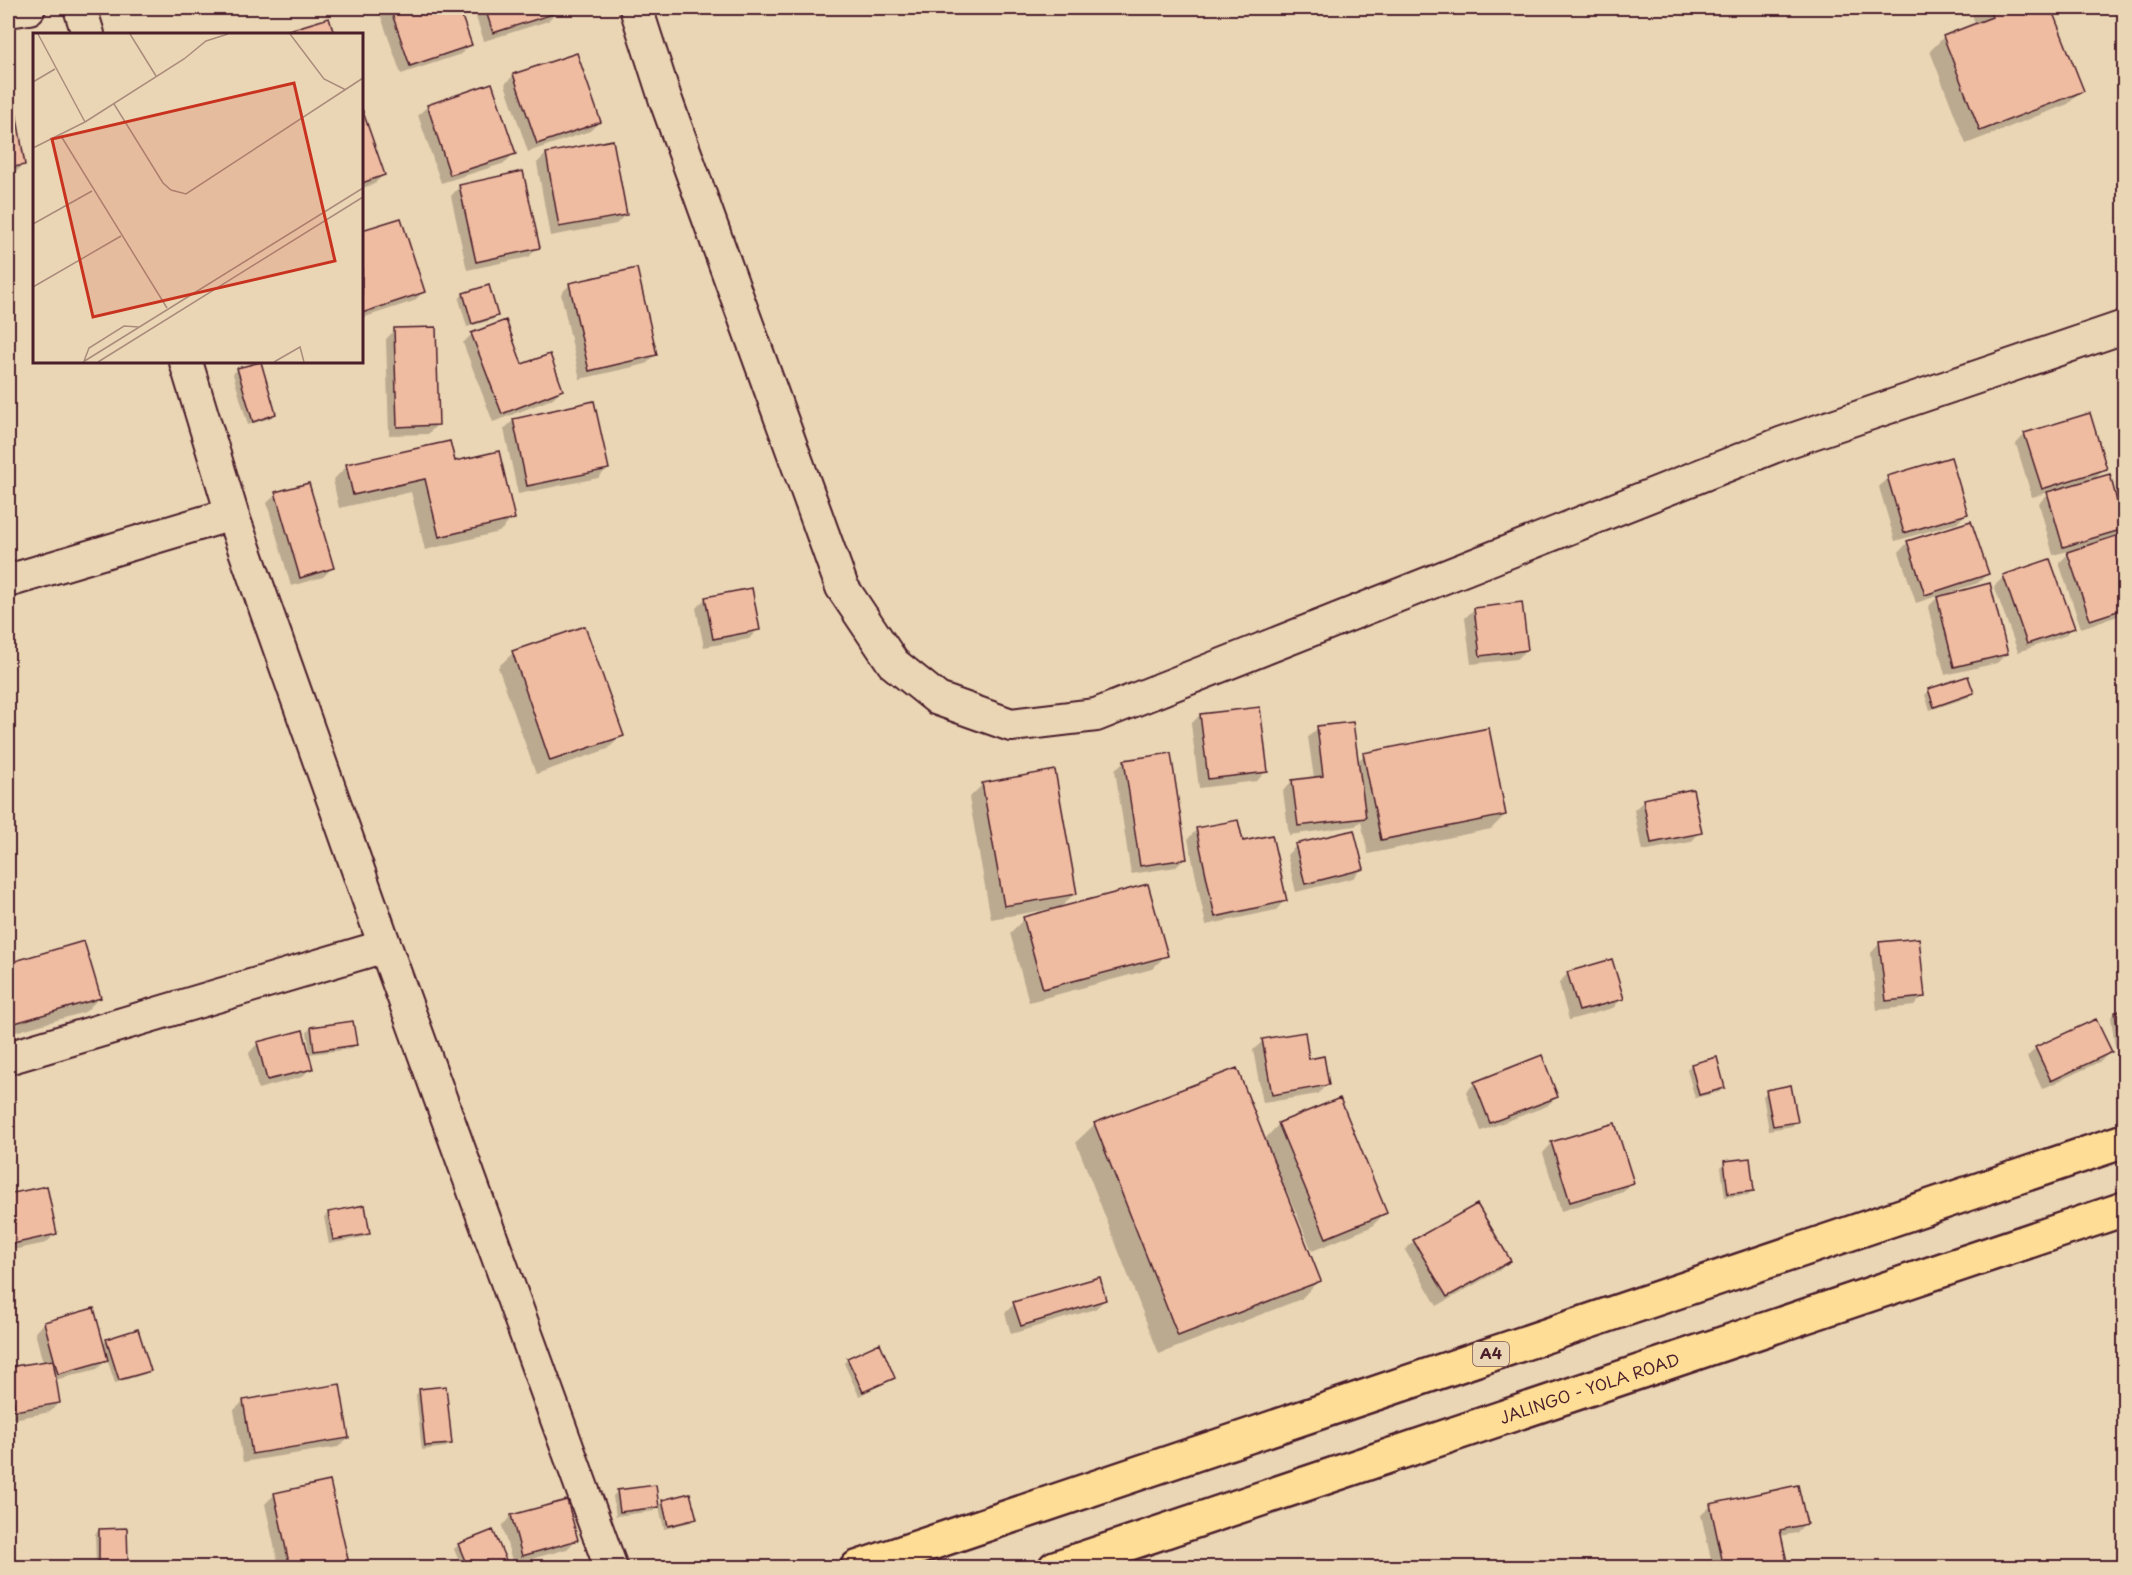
<svg xmlns="http://www.w3.org/2000/svg" width="2132" height="1575" font-family="'Playpen Sans',sans-serif">
	<style>
		.shadow { fill: #0003 }
		.building { fill: #efbba1; stroke: #4a1f2b; stroke-width: 1.5 }
		.lines { fill: none; stroke-linecap: round; stroke-linejoin: round }
		.minor-casing { stroke: #4a1f2b; stroke-width: 36 }
		.trunk-casing { stroke: #4a1f2b; stroke-width: 38 }
		.minor { stroke: #ead5b4; stroke-width: 32 }
		.trunk { stroke: #fedd96; stroke-width: 33 }
		.labels { text-anchor: middle; stroke-width: 5; stroke-linejoin: round; paint-order: stroke }
		.shield { fill: #ead5b4; stroke: #7a5654; stroke-width: 1.5 }
		.shield-label { font-size: 15px; font-weight: bold; fill: #4a1f2b }
		.street-label { font-size: 16px; fill: #4a1f2b; stroke: #ead5b4 }
		.inset-road { fill: none; stroke: #aa8c7d; stroke-width: 1.5 }
		.view { fill: #c8321e; fill-opacity: 0.15; stroke: #c8321e; stroke-width: 3 }
		.inset-edge { fill: none; stroke: #4a1f2b; stroke-width: 3 }
	</style>
	<rect width="100%" height="100%" fill="#ead5b4"/>
	<filter id="ink" filterUnits="userSpaceOnUse"><feTurbulence type="fractalNoise" baseFrequency=".0167" numOctaves="2"/><feDisplacementMap in="SourceGraphic" scale="12" xChannelSelector="R" yChannelSelector="G"/><feConvolveMatrix kernelMatrix="1 2 1 2 8 2 1 2 1" color-interpolation-filters="sRGB"/></filter>
	<g filter="url(#ink)">
		<!-- shadow -->
		<path class="shadow" d="M378 8H458L470 45 461 54 401 74Z
			M473 8H556L557 11 548 21 484 41Z
			M1979 8H2050L2082 90 2068 104 1966 144 1930 51 1944 37 1976 25 1972 15Z
			M328 20 333 34H281Z
			M514 75 599 122 590 131 528 152 505 84Z
			M428 106 514 153 505 163 441 183 418 115Z
			M14 108 23 165 14 174 8 175V109Z
			M362 114 383 175 374 184 362 188Z
			M546 154 625 215 616 224 550 236 537 163Z
			M460 186 538 247 529 257 467 270 451 196Z
			M400 220 423 292 414 301 362 318V232Z
			M570 284 655 355 646 364 580 379 561 294Z
			M488 287 497 316 492 320 467 327 459 299 463 294Z
			M395 330 437 425 428 434 389 435 386 339Z
			M472 334 521 366 561 390 552 399 493 422 463 343Z
			M260 364 274 414 270 418 248 425 233 374 237 370Z
			M514 420 607 469 598 478 518 494 504 429Z
			M2025 434 2105 468 2093 481 2109 476 2124 528 2118 535 2124 556V614L2081 628 2059 563 2072 550 2053 555 2039 503 2050 492 2032 497 2016 444Z
			M453 463 513 518 499 532 425 550 411 492 339 508 333 480 347 466Z
			M1888 477 1966 514 1957 523 1895 541 1879 487Z
			M276 494 332 568 323 577 291 586 267 503Z
			M1908 542 1987 574 1978 583 1945 594 2006 654 1997 663 1945 675 1928 607 1940 595 1916 603 1899 552Z
			M2004 577 2074 627 2064 636 2018 652 1994 586Z
			M751 590 758 629 749 639 704 647 696 608 705 599Z
			M1474 609 1526 650 1517 659 1471 664 1465 618Z
			M584 628 622 735 608 749 536 774 498 667 513 653Z
			M1929 691 1973 693 1969 697 1930 710 1925 695Z
			M1200 715 1266 771 1257 781 1199 788 1191 724Z
			M1318 728 1357 762 1364 755 1505 815 1491 829 1368 854 1361 821 1355 826 1289 835 1283 791 1292 781 1314 778 1308 737Z
			M1124 761 1186 858 1176 867 1131 874 1115 770Z
			M983 784 1075 893 1059 909 1166 955 1152 969 1029 1002 1010 933 1024 919 1051 911 1050 909 991 919 969 798Z
			M1644 801 1700 832 1691 842 1642 851 1634 810Z
			M1197 829 1242 843 1285 900 1276 910 1206 925 1188 839Z
			M1296 846 1362 869 1353 878 1296 892 1287 855Z
			M83 943 99 998 85 1012 8 1034V965Z
			M1880 943 1923 996 1914 1006 1877 1010 1871 953Z
			M1568 973 1622 998 1613 1008 1569 1020 1559 983Z
			M2124 1012V1046L2115 1047 2111 1017 2115 1013Z
			M311 1028 355 1045 351 1049 310 1054 307 1032Z
			M1263 1041 1308 1060 1327 1084 1318 1094 1263 1103 1253 1050Z
			M258 1043 311 1068 302 1077 258 1089 249 1053Z
			M2036 1048 2110 1052 2101 1061 2042 1089 2027 1057Z
			M1691 1065 1723 1088 1719 1092 1695 1098 1687 1069Z
			M1475 1083 1557 1096 1547 1106 1481 1131 1466 1092Z
			M1767 1092 1796 1121 1792 1126 1769 1130 1763 1096Z
			M1095 1124 1264 1140 1279 1124 1385 1213 1371 1227 1312 1251 1283 1182 1281 1183 1319 1280 1301 1299 1159 1354 1076 1142Z
			M1552 1143 1632 1183 1623 1192 1561 1211 1543 1153Z
			M1725 1163 1752 1190 1748 1195 1725 1197 1721 1167Z
			M46 1188 55 1234 46 1243 8 1251V1195Z
			M329 1213 369 1233 364 1237 329 1244 324 1217Z
			M1414 1241 1509 1261 1500 1270 1437 1306 1405 1250Z
			M1105 1300 1095 1309 1011 1334 1005 1313 1014 1304Z
			M44 1323 102 1345 107 1340 149 1370 145 1374 115 1383 107 1359 97 1369 55 1380 59 1403 50 1412 8 1420V1369L43 1363 35 1332Z
			M848 1359 894 1378 859 1396 844 1363Z
			M420 1390 451 1443 446 1447 422 1450 416 1395Z
			M244 1401 348 1438 338 1447 243 1462 234 1410Z
			M617 1492 658 1506 663 1501 695 1518 691 1522 664 1529 659 1506 654 1511 616 1516 613 1496Z
			M275 1494 348 1568H279L265 1504Z
			M1711 1506 1805 1524 1796 1533 1780 1536 1786 1562 1780 1568H1713L1701 1515Z
			M511 1516 576 1540 567 1549 513 1564 502 1526Z
			M99 1530 127 1561 122 1565 96 1566 95 1534Z
			M459 1545 507 1566 462 1568 454 1549Z"/>
		<!-- building -->
		<path class="building" d="M390 8H459L472 45 410 66Z
			M485 8H558L559 12 493 33Z
			M1988 8H2051L2084 91 1980 131 1943 36 1992 17Z
			M329 18 334 34H276Z
			M577 53 601 122 537 144 513 74Z
			M492 83 516 154 450 175 427 105Z
			M15 106 25 165 8 168V108Z
			M362 109 385 175 362 183Z
			M613 140 627 215 559 227 546 153Z
			M523 171 540 248 476 262 459 185Z
			M401 218 425 292 362 313V230Z
			M637 268 657 355 589 371 569 283Z
			M489 285 498 316 472 324 463 293Z
			M506 320 522 364 550 354 563 390 502 414 471 333Z
			M436 327 439 425 397 427 394 328Z
			M261 362 276 414 253 422 237 368Z
			M594 401 609 469 527 486 513 419Z
			M2090 413 2107 469 2042 489 2024 433Z
			M450 441 455 461 499 451 515 519 439 537 425 479 353 495 346 464Z
			M1951 457 1968 514 1904 533 1887 476Z
			M2110 474 2124 529 2063 547 2047 492Z
			M309 483 334 568 300 578 275 492Z
			M1971 521 1989 574 1925 595 1907 541Z
			M2119 535 2124 551V609L2090 620 2067 552Z
			M2050 559 2075 628 2027 644 2003 575Z
			M1990 583 2008 654 1954 667 1937 597Z
			M752 588 760 630 713 639 705 597Z
			M1522 602 1528 650 1480 656 1474 608Z
			M585 626 624 736 550 761 512 651Z
			M1968 676 1974 693 1934 707 1928 689Z
			M1260 707 1268 772 1208 779 1200 714Z
			M1353 722 1366 818 1298 826 1292 780 1323 776 1317 726Z
			M1489 728 1506 815 1381 840 1363 753Z
			M1171 753 1187 859 1140 866 1124 760Z
			M1055 770 1077 894 1004 906 982 783Z
			M1693 789 1702 833 1651 843 1643 799Z
			M1238 820 1243 841 1272 835 1287 901 1215 917 1196 828Z
			M1354 830 1364 869 1305 884 1295 844Z
			M1148 884 1168 956 1043 989 1023 917Z
			M1919 938 1925 997 1886 1001 1879 942Z
			M84 941 101 998 8 1025V963Z
			M1612 959 1624 999 1579 1011 1567 972Z
			M2124 1010V1043H2119L2115 1012Z
			M2096 1019 2112 1052 2051 1081 2035 1047Z
			M353 1021 357 1045 314 1051 311 1027Z
			M303 1030 313 1069 267 1080 257 1042Z
			M1305 1032 1309 1059 1324 1056 1329 1085 1272 1095 1262 1039Z
			M1542 1055 1558 1097 1490 1123 1474 1082Z
			M1717 1057 1725 1088 1699 1095 1691 1064Z
			M1237 1068 1321 1281 1178 1336 1094 1123Z
			M1791 1085 1798 1122 1773 1126 1766 1090Z
			M1340 1098 1387 1213 1326 1238 1278 1123Z
			M1615 1123 1634 1183 1570 1202 1551 1142Z
			M1750 1158 1754 1191 1728 1194 1724 1161Z
			M47 1186 57 1234 8 1245V1194Z
			M1477 1204 1511 1261 1447 1297 1413 1240Z
			M365 1205 370 1234 333 1240 328 1212Z
			M1100 1277 1106 1300 1021 1326 1013 1302Z
			M94 1308 108 1360 58 1374 44 1322Z
			M138 1329 151 1371 119 1380 106 1339Z
			M880 1343 895 1378 863 1392 847 1358Z
			M53 1360 60 1403 15 1411 8 1367Z
			M340 1384 349 1438 252 1454 243 1400Z
			M446 1386 452 1444 425 1446 419 1389Z
			M330 1481 350 1568H290L274 1493Z
			M656 1485 659 1507 620 1512 617 1490Z
			M1798 1485 1807 1524 1780 1530 1787 1562 1762 1568H1724L1710 1504Z
			M690 1493 697 1519 668 1526 662 1500Z
			M567 1500 578 1540 522 1556 511 1515Z
			M127 1528 128 1562H99V1529Z
			M493 1530 509 1567 468 1568 458 1544Z"/>
		<g class="lines">
			<defs>
				<path id="minor" d="M80 8 88 34
					M636 8 665 98 842 587 893 663 938 699 1011 725 1096 715 1783 443 2124 327
					M8 11 29 8
					M186 362 232 514 385 946 611 1568
					M8 581 232 514
					M8 1058 385 946"/>
				<g id="trunk">
					<path d="M857 1568 2124 1141"/>
					<path id="s1" d="M1055 1568 2124 1209"/>
				</g>
			</defs>
			<!-- minor casing -->
			<use href="#minor" class="minor-casing"/>
			<!-- trunk casing -->
			<use href="#trunk" class="trunk-casing"/>
			<!-- minor -->
			<use href="#minor" class="minor"/>
			<!-- trunk -->
			<use href="#trunk" class="trunk"/>
		</g>
	</g>
	<g class="labels">
		<!-- shield labels -->
		<rect class="shield" x="1473" y="1342" width="36" height="24" rx="4.5"/>
		<g class="shield-label">
			<text x="1491" y="1359">A4</text>
		</g>
		<!-- street labels -->
		<g class="street-label">
			<text dy="6" stroke="none"><textPath href="#s1" startOffset="564">JALINGO - YOLA ROAD</textPath></text>
		</g>
	</g>
	<!-- overview -->
	<g transform="translate(33 33)">
		<rect width="330" height="330" fill="#ead5b4"/>
		<path class="inset-road" d="M5 1 52 89M97 1 123 43M257 1 291 46 313 57M0 49 22 36M81 71 130 150 138 157 153 161 330 45M28 103 134 275M0 115 52 89 151 26 173 8 195 1M0 191 59 158M0 254 88 203M51 328 56 315 91 293 106 294M50 329 330 155M65 329 330 164M241 329 267 314 271 329"/>
		<path class="view" d="M261 50 302 228 60 284 19 106Z"/>
		<rect width="330" height="330" class="inset-edge"/>
	</g>
	<!-- margin -->
	<rect width="2132" height="1575" fill="none" stroke="#ead5b4" stroke-width="30"/>
	<rect x="15" y="15" width="2102" height="1545" fill="none" stroke="#4a1f2b" stroke-width="2" filter="url(#ink)"/>
</svg>
